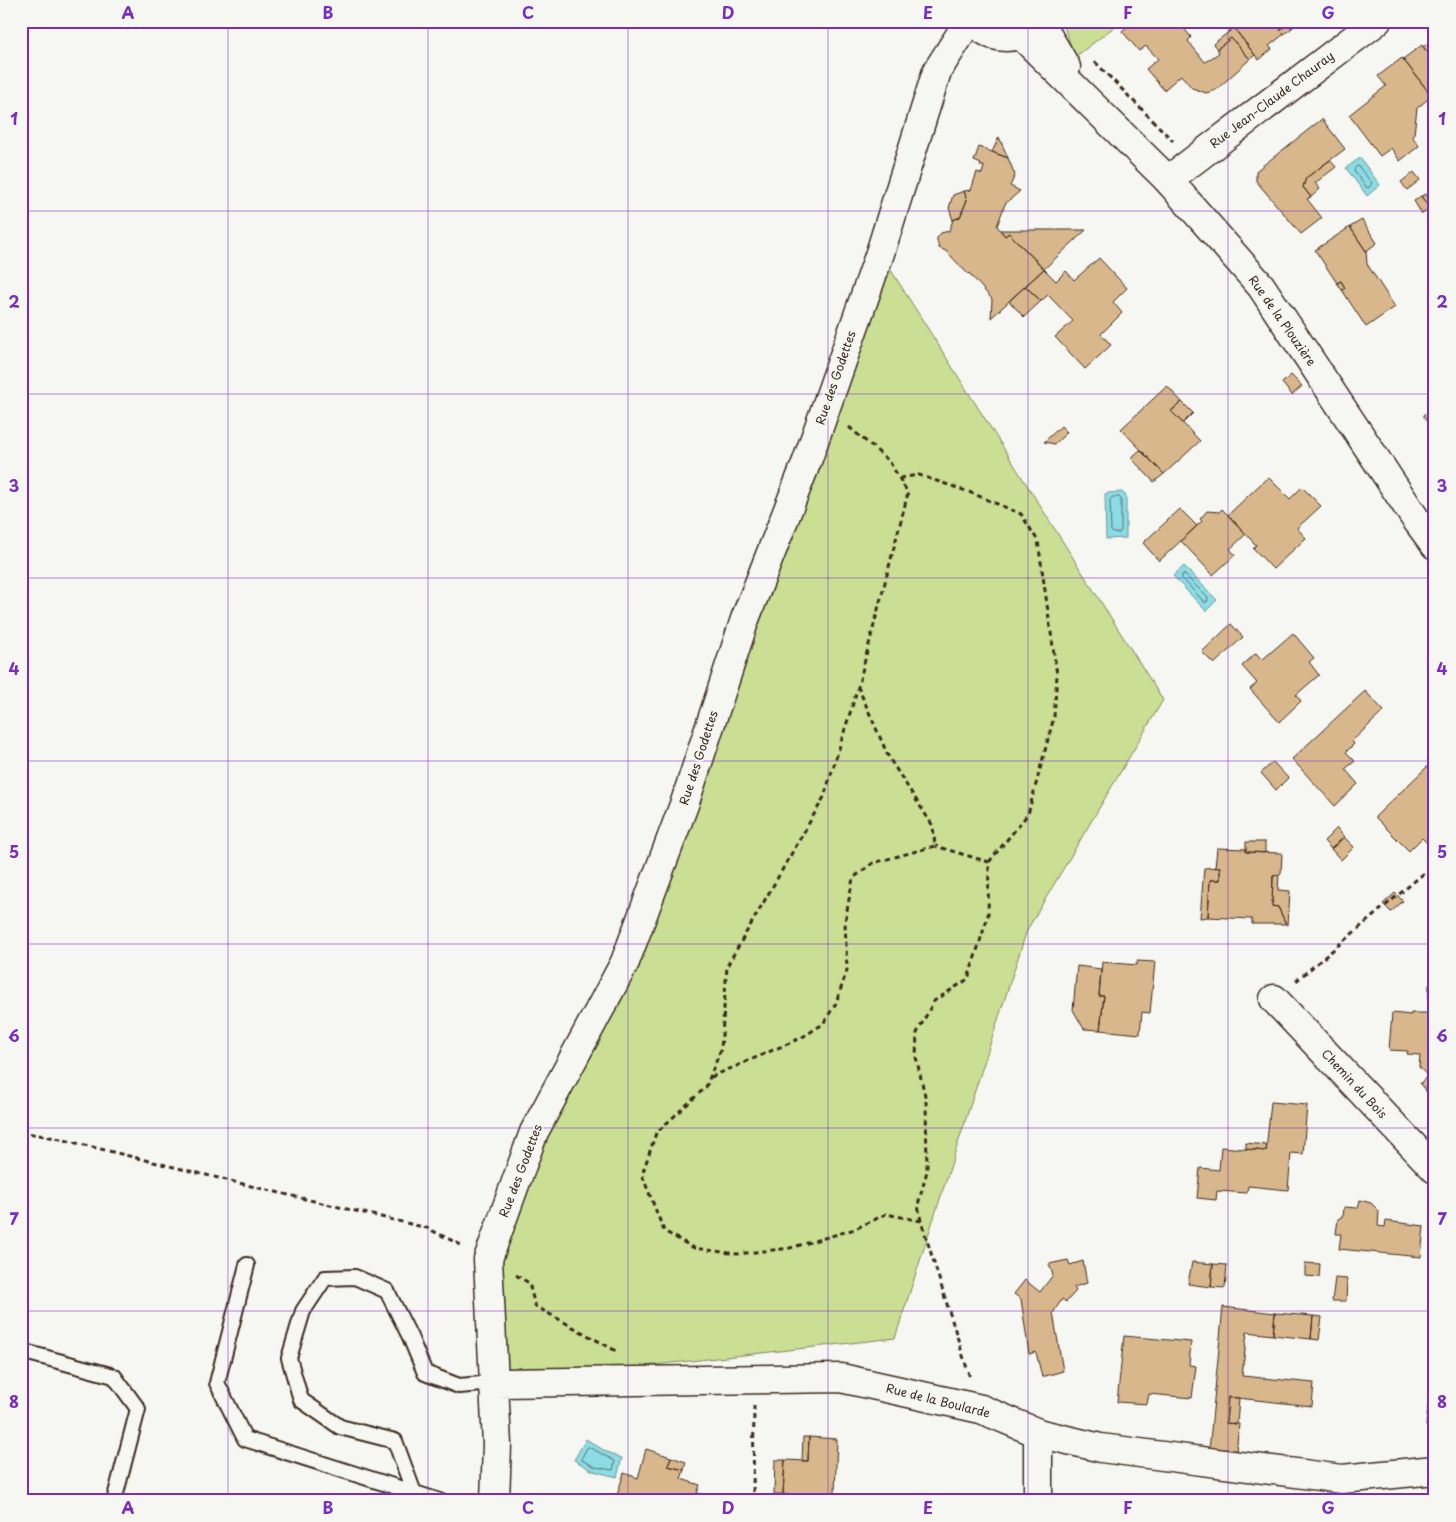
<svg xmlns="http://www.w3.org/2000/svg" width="1456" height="1522" font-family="'Playpen Sans',sans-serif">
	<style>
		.green { fill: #cadf94; stroke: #828459 }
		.water { fill: #8bdce5; stroke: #6b9595 }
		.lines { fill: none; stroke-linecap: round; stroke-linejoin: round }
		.shore { stroke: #5b716e; stroke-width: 1 }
		.building { fill: #d9b78c; stroke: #3b2a1e }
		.lane-casing { stroke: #3b2a1e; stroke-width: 18 }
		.street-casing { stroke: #3b2a1e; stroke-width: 31 }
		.secondary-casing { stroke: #3b2a1e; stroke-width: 31 }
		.path { stroke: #3b2a1e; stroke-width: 3; stroke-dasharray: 5 4; stroke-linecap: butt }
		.lane { stroke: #f6f6f2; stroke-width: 14 }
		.street { stroke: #f6f6f2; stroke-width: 28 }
		.secondary { stroke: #f6f6f2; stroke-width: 28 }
		.grid { fill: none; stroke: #7b2cbf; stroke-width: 1; stroke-opacity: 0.55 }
		.labels { text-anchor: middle; stroke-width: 4; stroke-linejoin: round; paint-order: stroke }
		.street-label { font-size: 12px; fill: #3b2a1e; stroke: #f6f6f2 }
		.neatline { fill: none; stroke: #7b2cbf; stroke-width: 2 }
		.grid-label { font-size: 16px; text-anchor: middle; font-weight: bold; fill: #7b2cbf }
	</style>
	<rect width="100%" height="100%" fill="#f6f6f2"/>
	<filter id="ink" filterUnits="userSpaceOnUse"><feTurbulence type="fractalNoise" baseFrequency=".02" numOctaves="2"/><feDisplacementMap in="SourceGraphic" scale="10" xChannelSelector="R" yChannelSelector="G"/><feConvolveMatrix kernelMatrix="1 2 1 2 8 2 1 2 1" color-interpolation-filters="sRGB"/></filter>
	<g filter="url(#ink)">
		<!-- green -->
		<path class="green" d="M1062 21H1122L1075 57Z
			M880 253 1163 700 1027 930 895 1338 494 1383 488 1259 625 962Z"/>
		<!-- water -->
		<path class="water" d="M1435 116V137C1430 131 1426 127 1430 119Z
			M1360 158 1380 185 1367 196 1346 168Z
			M1122 492 1126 496V538L1106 539 1105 494 1107 493Z
			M1184 566 1217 600 1206 611 1173 576Z
			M586 1439 605 1451 622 1458 617 1477 593 1471 574 1460Z"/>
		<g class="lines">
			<!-- shore -->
			<path class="shore" d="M1358 166 1372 183 1369 188 1366 187 1354 171 1355 168Z
				M1113 497H1119L1121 499V531L1119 533H1113L1111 531 1110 500Z
				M1184 574 1208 598 1207 602H1204L1182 578V575Z
				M589 1447 615 1461 613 1470 595 1467 582 1460V1457L587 1448Z"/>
		</g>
		<!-- building -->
		<path class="building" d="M1134 21H1171L1182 26 1191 37 1188 41 1205 62 1219 53 1217 49 1231 38 1250 59 1216 90 1206 93 1192 88 1181 75 1164 90 1146 69 1158 59 1146 46 1139 51 1122 31Z
			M1245 21H1300L1292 28 1288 23 1280 30 1284 34 1269 46 1272 49 1259 60 1236 31 1247 23Z
			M1288 23 1292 28 1284 34 1280 30Z
			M1234 28 1255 55 1250 59 1231 38 1217 49 1213 44Z
			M1435 36V98L1434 99 1403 59 1422 45 1427 52 1434 47 1430 37Z
			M1431 40 1434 47 1427 52 1423 47Z
			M1402 58 1432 96 1417 108 1414 134 1412 136 1419 146 1400 161 1391 148 1380 156 1349 115 1386 86 1378 76Z
			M1322 119 1345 149 1306 178 1303 187 1311 197 1307 199 1322 218 1301 234 1256 181V171Z
			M999 137 1008 158 992 152Z
			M979 147 1008 158 1015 175 1010 186 1020 191 1005 204 997 226 1005 236 1009 233 1044 269 991 318 992 299 969 273 968 274 946 251 939 248 937 241V238L941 233 949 231 953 220 960 217 967 200 964 191 971 190 977 172 982 174 984 166H980L981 164 974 161Z
			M1330 160 1336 167 1315 183 1320 189 1311 197 1303 187 1306 178Z
			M1414 172 1420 180 1407 190 1401 182Z
			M964 191 967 200 960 217 953 220 949 208 953 195Z
			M1426 194 1434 206 1430 209 1421 196Z
			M1421 196 1430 209 1422 214 1414 201Z
			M1362 220 1377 243 1366 251 1350 227Z
			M1350 227 1366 251 1367 264 1395 307 1366 327 1342 290 1345 288 1341 281 1337 283 1315 250Z
			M1000 230H1086L1044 269 1009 233 1005 236Z
			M1099 258 1127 288 1113 302 1122 313 1101 334 1111 345 1085 369 1055 337 1073 321 1048 295 1041 301 1025 286 1044 269 1056 281 1066 271 1074 280Z
			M1341 281 1345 288 1342 290 1337 283Z
			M1025 286 1041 301 1024 317 1009 301Z
			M1291 375 1302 386 1292 395 1282 383Z
			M1167 386 1182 402 1171 411 1200 441 1164 474 1121 429Z
			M1182 402 1193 413 1183 423 1171 411Z
			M1435 407V435L1423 415Z
			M1061 426 1067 432 1055 444 1044 442Z
			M1140 450 1164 474 1154 482 1131 458Z
			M1268 477 1290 499 1302 487 1321 506 1297 528 1306 538 1273 569 1253 548 1256 545 1228 515Z
			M1180 509 1197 526 1159 561 1143 543Z
			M1222 509 1246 534 1230 549 1235 555 1213 575 1181 541 1202 521 1200 519 1207 511 1219 512Z
			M1231 624 1243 637 1214 664 1202 652Z
			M1293 633 1314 658 1309 662 1319 675 1296 695 1301 701 1279 722 1250 689 1257 683 1242 666 1256 653 1262 660Z
			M1365 691 1384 711 1352 741 1354 744 1346 752 1355 761 1345 769 1358 784 1335 806 1292 759Z
			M1434 760 1435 783 1431 787 1435 791V844L1431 847 1422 838 1409 851 1375 817Z
			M1273 762 1288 778 1276 790 1261 773Z
			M1337 828 1344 837 1331 849 1324 841Z
			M1344 837 1354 847 1341 860 1331 849Z
			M1246 842H1265V853L1246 852Z
			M1217 848 1246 849V852L1282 853 1281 874 1273 876 1272 906 1278 907 1286 924H1252V919L1208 917 1210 880H1220V867L1215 868Z
			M1220 867V880H1210L1208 917 1200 918 1204 868Z
			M1279 875 1278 890 1290 891 1288 925 1286 924 1278 907 1272 906 1273 876Z
			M1395 893 1403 901 1391 912 1383 904Z
			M1137 961 1155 962 1150 1013 1142 1012 1140 1034 1100 1030 1104 996H1099L1102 962 1137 965Z
			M1077 966 1101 969 1099 996H1104L1100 1030 1084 1029 1073 1010Z
			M1435 980V1084L1419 1067 1420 1055 1407 1054 1408 1051 1389 1050 1392 1013 1411 1015V1013H1428L1429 985Z
			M1428 1075 1435 1084V1094L1431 1097 1420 1084Z
			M1271 1102 1307 1105 1303 1154 1291 1153 1288 1190 1248 1186 1247 1193 1217 1191 1216 1200 1197 1198 1200 1168 1219 1170 1221 1147 1266 1151Z
			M1246 1143 1267 1145 1266 1151 1246 1149Z
			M1360 1200 1371 1203 1379 1211 1378 1226 1385 1227 1386 1221 1424 1226 1421 1257 1339 1249 1341 1234H1336L1338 1219 1343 1216 1344 1207 1358 1208Z
			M1068 1260 1070 1265 1083 1261 1087 1283 1074 1287 1076 1291 1066 1302 1062 1299 1053 1313 1063 1371 1042 1377 1036 1352 1029 1354 1021 1299 1014 1294 1025 1280 1040 1292 1053 1275 1049 1264Z
			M1192 1262 1213 1264 1211 1287 1188 1284Z
			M1305 1263 1320 1264 1319 1277 1305 1276Z
			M1213 1264 1227 1265 1225 1288 1211 1287Z
			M1335 1278 1347 1279 1346 1301H1332Z
			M1223 1307 1275 1313 1273 1335 1247 1332 1242 1376 1314 1383 1312 1406 1228 1397 1226 1423 1239 1424 1236 1453 1209 1451Z
			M1275 1313 1313 1316 1311 1339 1273 1335Z
			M1313 1316 1322 1317 1319 1340 1311 1339Z
			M1124 1336 1191 1342 1189 1365 1196 1366 1192 1398 1149 1394 1147 1404 1117 1402Z
			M1433 1359H1435V1428L1426 1426Z
			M1228 1397 1239 1398 1237 1424 1226 1423Z
			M803 1437H809L808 1461H802Z
			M809 1437 837 1439 835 1492 839 1501H807L806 1498 783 1494 785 1460 808 1461Z
			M646 1449 671 1457 668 1466 684 1470 681 1479 700 1485 697 1493 715 1498 714 1501H653L645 1499 644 1501H626L616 1498 624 1473 638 1478Z
			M671 1457 686 1462 684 1470 668 1466Z
			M775 1460H785L783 1494H774Z"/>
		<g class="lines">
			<defs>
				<path id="lane" d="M247 1265 217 1383 245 1439 440 1501
					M21 1351 114 1376 138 1409 114 1501
					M414 1493 395 1441 340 1427 301 1400 289 1358 303 1311 325 1278 355 1277 387 1291 410 1337 425 1373 459 1386 494 1383"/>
				<path id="street" d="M1168 180 1377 21
					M1274 999 1435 1169
					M494 1383 488 1259 534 1132 625 962 685 802 745 619 807 461 880 253 937 71 969 21
					M1038 1501V1433"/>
				<path id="secondary" d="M975 21C989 41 1018 42 1035 25
					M1039 21 1066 67
					M1021 35 1168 180 1261 286 1415 518 1435 545
					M495 1501 497 1445 494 1383 841 1378 981 1409 1038 1433 1101 1448 1342 1479 1435 1470"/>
			</defs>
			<!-- lane casing -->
			<use href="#lane" class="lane-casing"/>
			<!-- street casing -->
			<use href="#street" class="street-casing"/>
			<!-- secondary casing -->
			<use href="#secondary" class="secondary-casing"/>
			<!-- path -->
			<path class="path" d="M1095 62 1173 141
				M849 427 889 461 908 493 858 687 824 797 727 966 721 1049 706 1087 656 1133 642 1175 664 1231 694 1248 737 1254 790 1248 855 1229 886 1214 921 1221 970 1378
				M900 478 919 475 969 492 1021 514 1038 541 1057 675 1054 717 1028 814 989 862
				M1296 981 1435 864
				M711 1077 801 1038 823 1024 836 1003 847 970 845 921 853 878 873 863 935 846 933 826 889 758 858 687
				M21 1132 56 1138 259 1188 427 1228 463 1246
				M921 1221 918 1205 927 1171 926 1100 916 1057 917 1033 934 1001 968 979 988 916 989 862 935 846
				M516 1275 529 1283 535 1306 618 1352
				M753 1501 754 1406"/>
			<!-- lane -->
			<use href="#lane" class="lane"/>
			<!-- street -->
			<use href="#street" class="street"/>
			<!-- secondary -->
			<use href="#secondary" class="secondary"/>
		</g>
	</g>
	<!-- grid -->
	<path class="grid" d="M228 21V1501M428 21V1501M628 21V1501M828 21V1501M1028 21V1501M1228 21V1501M21 211H1435M21 394H1435M21 578H1435M21 761H1435M21 944H1435M21 1128H1435M21 1311H1435"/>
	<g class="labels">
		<!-- street labels -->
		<g class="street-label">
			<text transform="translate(1272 100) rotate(-37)" y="4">Rue Jean-Claude Chauray</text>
			<text transform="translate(1282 321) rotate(55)" y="4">Rue de la Plouzière</text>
			<text transform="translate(836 378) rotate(-71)" y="4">Rue des Godettes</text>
			<text transform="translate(699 758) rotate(-72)" y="4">Rue des Godettes</text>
			<text transform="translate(1354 1084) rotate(47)" y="4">Chemin du Bois</text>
			<text transform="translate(521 1171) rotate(-69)" y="4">Rue des Godettes</text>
			<text transform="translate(938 1401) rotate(14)" y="4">Rue de la Boularde</text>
		</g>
	</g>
	<!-- margin -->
	<rect width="1456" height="1522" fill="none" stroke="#f6f6f2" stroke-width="55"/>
	<rect x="28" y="28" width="1400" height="1466" class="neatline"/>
	<g class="grid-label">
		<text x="128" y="19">A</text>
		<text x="328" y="19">B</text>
		<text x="528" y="19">C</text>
		<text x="728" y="19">D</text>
		<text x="928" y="19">E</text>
		<text x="1128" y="19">F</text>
		<text x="1328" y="19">G</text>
		<text x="14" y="125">1</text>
		<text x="1442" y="125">1</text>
		<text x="14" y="308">2</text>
		<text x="1442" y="308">2</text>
		<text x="14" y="492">3</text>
		<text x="1442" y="492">3</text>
		<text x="14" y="675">4</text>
		<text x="1442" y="675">4</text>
		<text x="14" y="858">5</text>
		<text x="1442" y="858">5</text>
		<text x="14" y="1042">6</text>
		<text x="1442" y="1042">6</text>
		<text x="14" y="1225">7</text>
		<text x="1442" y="1225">7</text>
		<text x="14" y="1408">8</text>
		<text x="1442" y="1408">8</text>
		<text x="128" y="1514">A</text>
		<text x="328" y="1514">B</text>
		<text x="528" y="1514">C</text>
		<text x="728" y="1514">D</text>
		<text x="928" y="1514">E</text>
		<text x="1128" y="1514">F</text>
		<text x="1328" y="1514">G</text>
	</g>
</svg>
